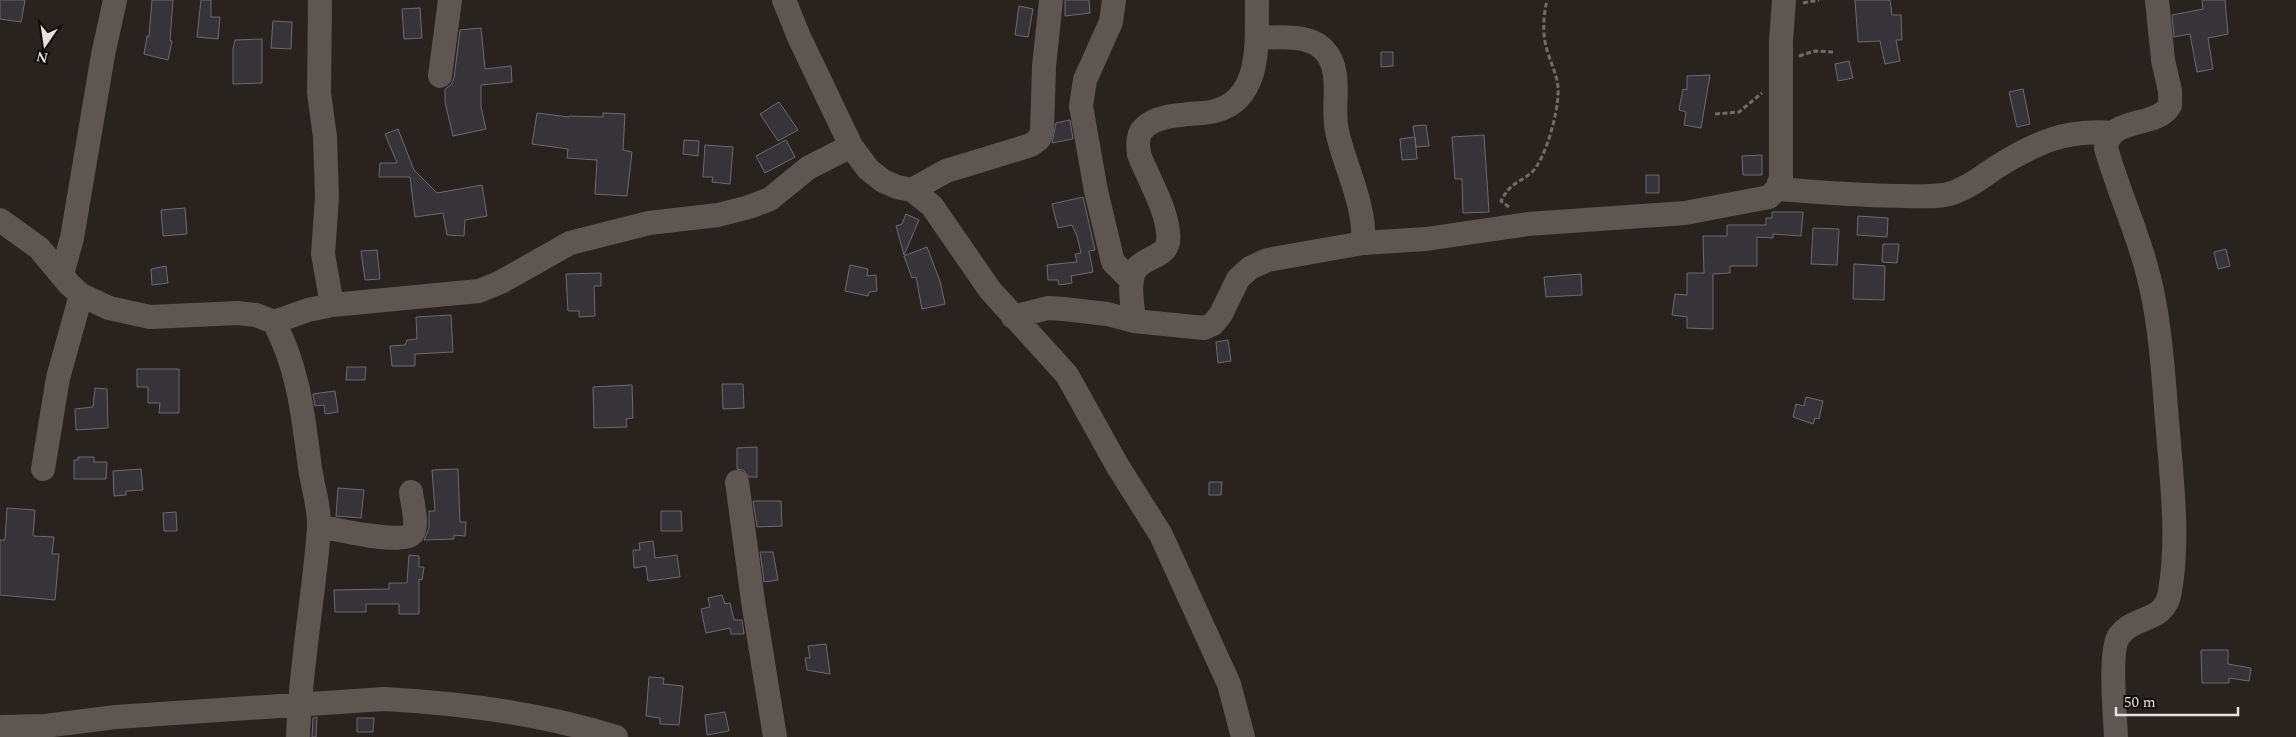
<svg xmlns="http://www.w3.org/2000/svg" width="2296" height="737" font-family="Spectral,serif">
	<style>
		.building { fill: #363339; stroke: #6d6971 }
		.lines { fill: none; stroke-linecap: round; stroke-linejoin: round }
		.path { stroke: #716b68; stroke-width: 3; stroke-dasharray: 5 2.5; stroke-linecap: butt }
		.minor { stroke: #5d5651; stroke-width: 24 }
	</style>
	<rect width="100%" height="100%" fill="#29231f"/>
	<!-- building -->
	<path class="building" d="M0 0H25L21 22 0 19Z
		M152 0H173L170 41H172L168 60 144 54 147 36H149Z
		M201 0H211V17H220L218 39 197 37Z
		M1065 0H1089L1090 13 1065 16Z
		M1855 0H1890L1892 15H1901L1902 40H1896L1900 61 1885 64 1880 41 1858 42Z
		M2202 0H2225L2228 34 2208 38 2213 69 2197 72 2190 34 2174 37 2172 15 2203 9Z
		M1019 6 1033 9 1028 37 1015 35Z
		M420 8 422 38 404 39 402 9Z
		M273 21 292 22 291 49 271 48Z
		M481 28 485 69 511 66 512 82 481 85V107L486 129 453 136 445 102V89L451 85 454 78 460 30Z
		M262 39V83L233 84V49L235 40Z
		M1381 52H1393V66L1381 67Z
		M1849 61 1853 78 1838 81 1835 64Z
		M1710 75 1701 128 1684 125 1686 112 1679 110 1683 89 1687 90V76Z
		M2023 89 2030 124 2017 127 2009 92Z
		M779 102 798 130 778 141 760 114Z
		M537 113 569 117V116L603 117V113L625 114 623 150 632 152 627 196 595 194 597 160 567 158 568 149 532 144Z
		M1070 120 1073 139 1052 143 1056 123Z
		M1426 125 1429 146 1416 147 1413 126Z
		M398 129 414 170 437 193 482 185 487 216 465 220 464 236 447 235 443 213 415 217 410 177H379L380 163H397L385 134Z
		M1484 135 1489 212 1463 213 1462 179H1455L1452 137Z
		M1415 137 1417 159 1402 160 1400 139Z
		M684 140 699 141 698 156 683 154Z
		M786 140 795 157 765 173 756 156Z
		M705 145 733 147 730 184 712 182 713 177H703Z
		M1762 155V175H1743L1742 156Z
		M1646 175H1659V193H1646Z
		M1083 197 1095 250 1089 251 1093 272 1071 276 1072 283 1059 285 1058 280H1048L1047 265 1077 262 1075 254 1081 253 1077 236 1072 225 1058 228 1052 204Z
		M185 208 187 234 163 236 161 210Z
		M1772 212H1803L1801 236 1773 234V238L1757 237V266H1730V273L1713 274V329L1687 328V317L1672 315 1675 294 1687 295V273H1704L1703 236H1727V225H1766V218H1772Z
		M906 214 919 220 904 255 896 226 902 224Z
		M1858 216 1888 218 1887 237 1857 235Z
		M1813 228 1839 229 1837 265 1811 264Z
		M1883 244H1899L1897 263 1882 262Z
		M927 247 940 281 945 304 922 309 916 277 912 278 904 256Z
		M2226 249 2230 266 2218 269 2214 252Z
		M377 250 380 279 365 280 361 251Z
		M1854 264 1885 266 1884 300 1853 299Z
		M850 265 868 269 867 276 876 275 877 291 869 292 868 296 845 291Z
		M166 266 168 283 152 285 151 269Z
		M601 273V286H594L595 316 579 317V311H568L566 274Z
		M1581 274 1582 295 1546 297 1544 277Z
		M451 315 453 352 415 354V366H392L390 346 405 345 407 340 417 339 416 317Z
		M1228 340 1231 361 1218 363 1216 342Z
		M347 367H366L365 380H346Z
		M137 369H179V413H159L160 403H148V387H137Z
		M722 384H743L744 408 723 409Z
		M632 385 633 418 626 419 627 427 594 428 593 387Z
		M95 388 107 389 108 428 76 430 75 409 93 407Z
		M335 391 338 412 325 414 324 405 315 406 313 394Z
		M1806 397 1823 401 1819 419 1815 418 1813 424 1793 417 1796 404 1804 406Z
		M757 447V477H749L743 470 737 469V448Z
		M78 457H94V462H107L106 479H74V460H78Z
		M141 469 143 490 126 491V495L114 496 113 471Z
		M458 469 460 522H466L465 536 454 535V539L424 540 429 528V511H435L432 470Z
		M1209 482H1222L1221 495H1209Z
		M338 488 364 490 361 518 336 516Z
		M753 501H781L782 526 757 527Z
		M7 508 35 510 33 536 54 537 52 554H59L55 600 0 595V540H5Z
		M661 511H681L682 531H661Z
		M176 512 177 531H164L163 513Z
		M653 541 655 558 677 555 680 577 648 581 646 566 634 568 633 550H640L639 543Z
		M760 552H773L778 580 764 582Z
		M409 555 419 556V567H424L422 580 419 579V614H399V604H366V612H335L334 590 389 589V583H407Z
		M722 595 725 604 730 603 734 620H742L744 634H731L730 628 706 633 701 609 710 607 708 598Z
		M826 644 830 674 807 670 805 658H810L808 646Z
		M2201 650H2228V664L2251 668 2249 681 2229 678V683H2202Z
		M649 677 664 678 663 684 683 686 679 725 660 724V718L646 716Z
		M725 712 729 731 707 735 705 715Z
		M317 717 316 737H312L313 718Z
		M357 718H374L373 732H357Z"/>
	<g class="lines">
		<!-- path -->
		<path class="path" d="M1803 3 1819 0
			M1799 56 1815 51 1833 52
			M1715 114 1739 112 1762 93
			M1509 207 1501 201C1510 183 1517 184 1531 173 1545 161 1558 113 1558 94 1559 78 1552 67 1548 53 1542 36 1543 18 1547 0"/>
		<!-- minor -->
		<path class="minor" d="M320 0 319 93 325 137 327 198 323 254 332 305
			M1114 0 1111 22 1085 80 1081 106 1096 191 1113 262 1132 281
			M1258 38C1277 37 1310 34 1324 50 1344 71 1331 105 1337 131 1345 168 1366 205 1363 243
			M440 76 450 0
			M851 146 868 169 883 181 897 187 912 190 932 206 990 290 1067 375 1117 465 1161 535 1229 684 1243 737
			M1777 189C1819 192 1861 196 1903 196 1919 196 1937 198 1952 193 1968 188 1982 177 1995 168 2035 143 2065 129 2113 133
			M912 190 946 171 1031 145 1039 139 1042 131 1044 66 1051 0
			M0 220 39 248 69 284 81 295 109 308 150 317 238 313 256 315 274 322 308 310 332 305 479 291 501 282 570 243 649 223 718 215 749 207 770 199 808 168 851 146 799 37 784 0
			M62 274 72 238 103 55 115 0
			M1013 317 1048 308 1064 309 1107 314 1134 321 1204 328 1213 324 1221 314 1238 279 1250 268 1267 260 1363 243 1426 239 1528 224 1685 213 1769 197 1777 189 1781 177V41L1784 0
			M1134 321C1133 306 1127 281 1136 269 1147 254 1172 259 1168 232 1166 212 1156 193 1148 175 1145 168 1141 161 1139 154 1138 147 1137 135 1143 129 1152 119 1168 116 1181 115 1192 113 1204 114 1215 111 1264 98 1256 37 1257 0
			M274 322C299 370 303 415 310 468 313 488 320 508 319 528 314 598 300 667 298 737
			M43 469 58 378 81 295
			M737 482 753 601 775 737
			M319 526C333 529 403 545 412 534 419 525 412 503 411 492
			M0 727 45 726 116 717 384 699C460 703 543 714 616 737
			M2116 737C2115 717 2109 649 2119 636 2135 614 2165 624 2170 591 2179 539 2172 484 2168 432 2163 375 2161 317 2145 263 2134 224 2117 187 2106 148 2109 116 2159 128 2170 105V91L2163 60 2157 0"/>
	</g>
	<!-- north arrow -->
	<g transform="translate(45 45) rotate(193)" stroke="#100d0b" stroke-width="4" paint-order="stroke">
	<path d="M0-4L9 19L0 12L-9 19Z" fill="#e5e1de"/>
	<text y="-8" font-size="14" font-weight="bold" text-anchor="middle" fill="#e5e1de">N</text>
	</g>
	<!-- scale -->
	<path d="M2116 707v8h122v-8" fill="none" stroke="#e5e1de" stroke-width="2.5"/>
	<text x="2124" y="707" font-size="15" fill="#e5e1de" stroke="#100d0b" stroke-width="4" paint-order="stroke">50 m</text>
</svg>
